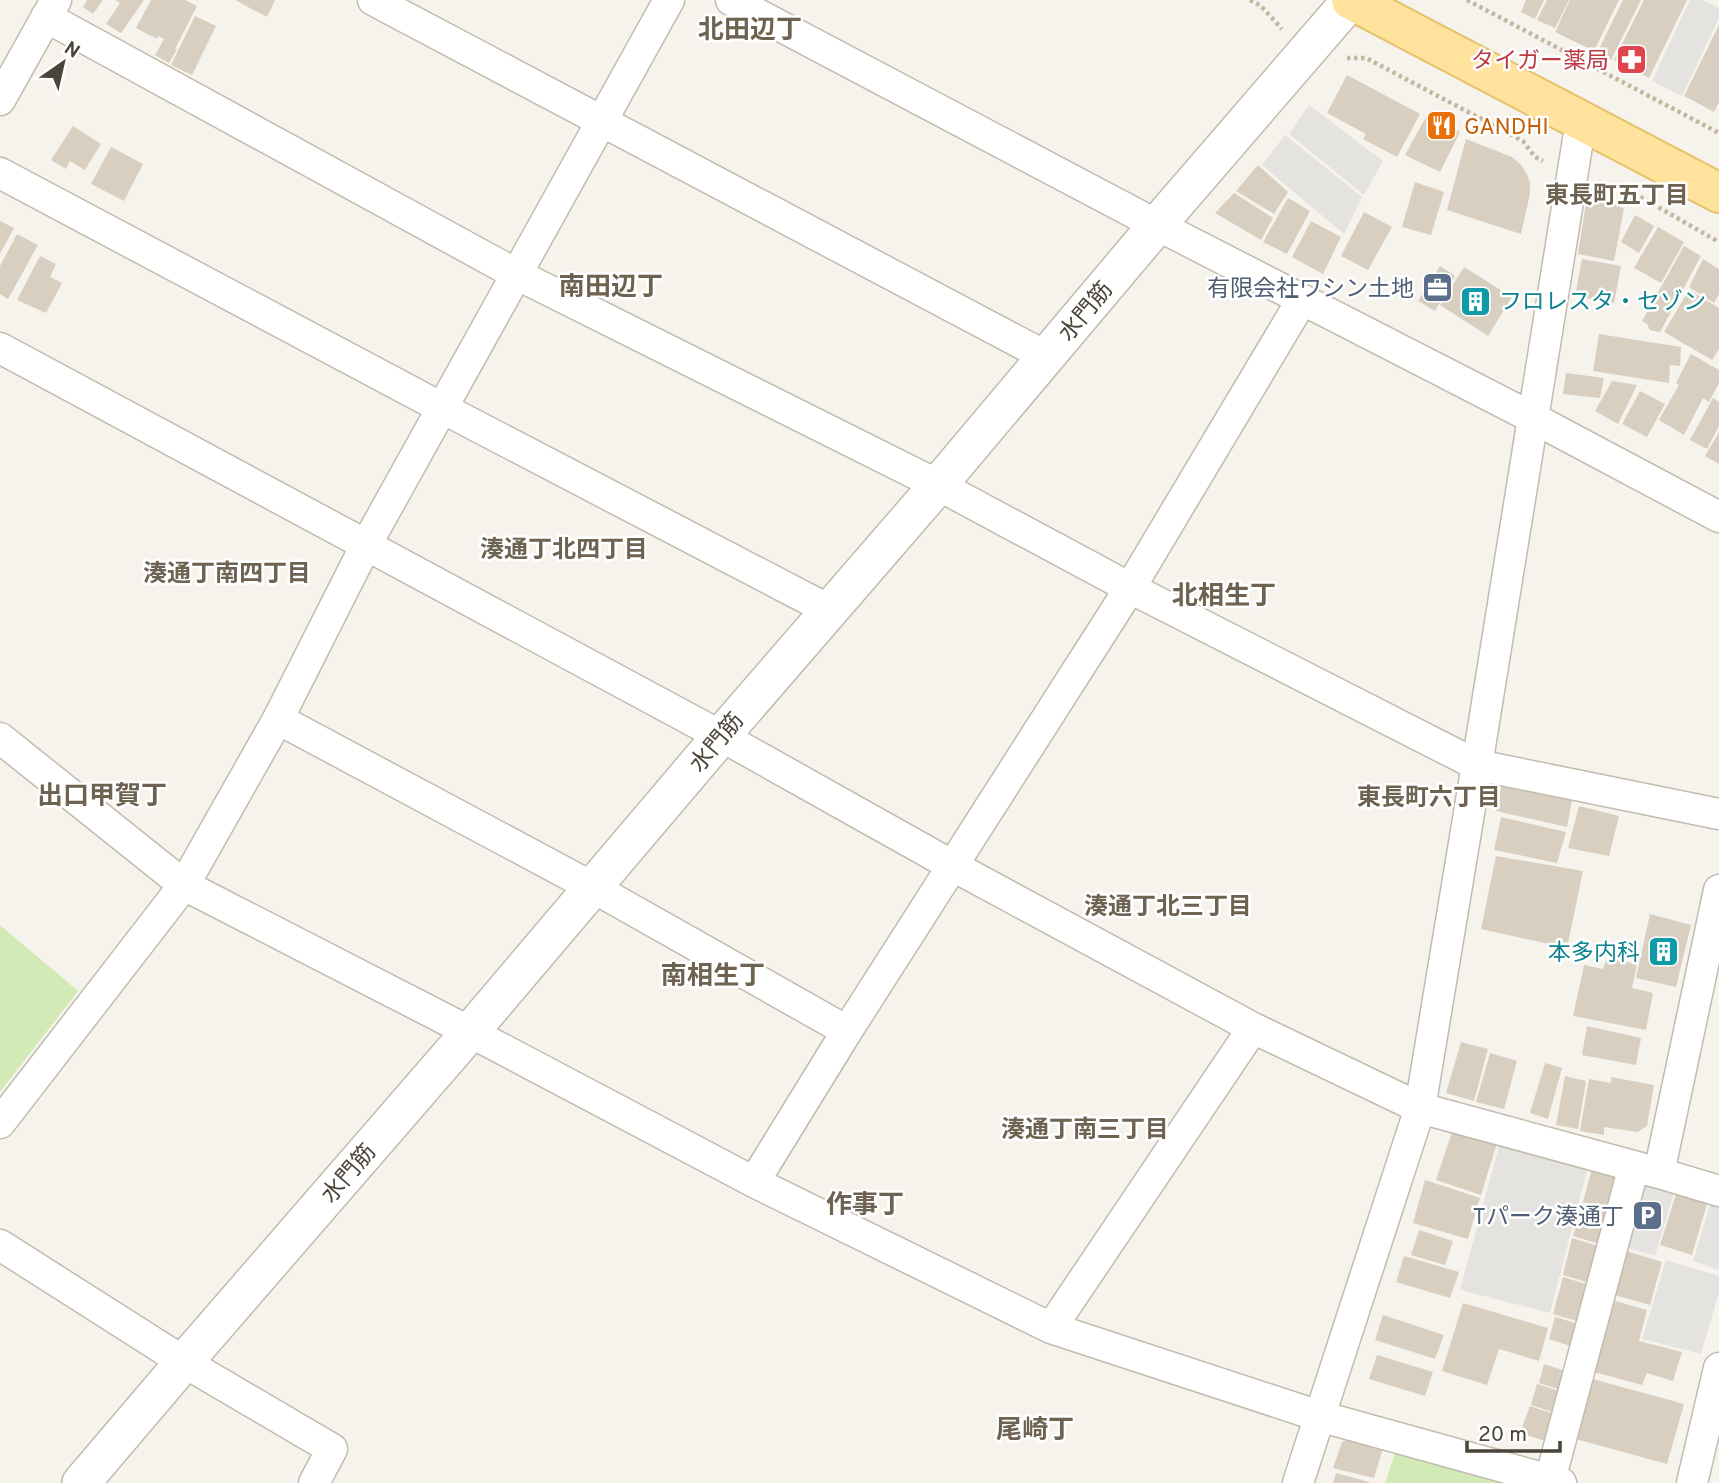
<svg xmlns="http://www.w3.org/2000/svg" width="1719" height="1483" font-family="Overpass,'Noto Sans JP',sans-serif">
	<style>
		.green { fill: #d2eab5 }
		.parking { fill: #e5e3e0 }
		.building { fill: #d8cfc1 }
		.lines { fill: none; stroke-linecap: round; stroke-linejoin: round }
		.minor-casing { stroke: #c2bbae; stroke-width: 33 }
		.tertiary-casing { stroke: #c2bbae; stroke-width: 40 }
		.primary-casing { stroke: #e6c16a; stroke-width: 42 }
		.path { stroke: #c4b79f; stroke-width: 4.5; stroke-dasharray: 3.5 3.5; stroke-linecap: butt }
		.minor { stroke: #fff; stroke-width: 30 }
		.tertiary { stroke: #fff; stroke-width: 37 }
		.primary { stroke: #ffe39c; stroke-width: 38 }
		.labels { text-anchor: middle; stroke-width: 5; stroke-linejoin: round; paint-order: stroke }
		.health-label { font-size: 23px; fill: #be3a42; stroke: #fff; text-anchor: end }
		.food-label { font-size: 23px; fill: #c56008; stroke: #fff; text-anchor: start }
		.service-label { font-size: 23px; fill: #4e5e75; stroke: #fff; text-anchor: end }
		.culture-label { font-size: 23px; fill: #0d838f; stroke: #fff; text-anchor: start }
		.street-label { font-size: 23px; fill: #4b4439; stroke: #fff }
		.neighbourhood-label { font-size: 24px; font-weight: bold; fill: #6e6250; stroke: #fff }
		.quarter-label { font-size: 26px; font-weight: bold; fill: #6e6250; stroke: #fff }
	</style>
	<rect width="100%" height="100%" fill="#f6f3ec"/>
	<!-- green -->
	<path class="green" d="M0 925 78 991 0 1092Z
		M1397 1447 1519 1483H1385Z"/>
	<!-- parking -->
	<path class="parking" d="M1690 0H1702L1719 8V18L1682 96 1652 81Z
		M1309 105 1383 161 1364 195 1289 134Z
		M1285 135 1362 197 1344 234 1262 165Z
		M1501 1139 1589 1163 1550 1313 1460 1290Z
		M1639 1175 1676 1186 1655 1256 1618 1245Z
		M1712 1198 1719 1200V1270L1693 1261Z
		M1666 1260 1719 1276V1292L1701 1354 1642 1339Z"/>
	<!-- building -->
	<path class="building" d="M87 0H103L93 14 83 7Z
		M115 0H144L121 33 106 24 120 3Z
		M151 0H185L197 6 175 49H177L169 63 155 55 164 39 158 36 157 39 136 28Z
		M235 0H275L267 17Z
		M1526 0H1544L1535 19 1521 12Z
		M1547 0H1569L1555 28 1537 20Z
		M1570 0H1619L1594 51 1555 32Z
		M1623 0H1641L1611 60 1597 53Z
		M1644 0H1687L1649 78 1614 60Z
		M195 16 216 26 192 75 171 65Z
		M1719 25V102L1714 112 1684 96Z
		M1347 75 1420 114 1397 157 1363 139 1366 134 1327 113Z
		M1427 115 1460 132 1440 172 1405 155Z
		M73 126 101 144 85 170 70 161 66 169 51 160Z
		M1466 139 1512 157 1521 165 1527 174 1530 183V194L1521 234 1447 210Z
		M111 147 143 164 124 201 91 184Z
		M1258 165 1288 192 1274 214 1236 191Z
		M1415 182 1444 192 1431 235 1402 227Z
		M1234 193 1273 218 1261 240 1215 213Z
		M1602 196 1624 209 1614 261 1578 254 1586 203Z
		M1288 198 1310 211 1287 254 1263 242Z
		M1364 212 1392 227 1368 270 1341 256Z
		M1635 215 1654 226 1639 253 1621 242Z
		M0 221 14 228 0 254Z
		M1311 221 1341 237 1323 274 1292 257Z
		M1658 227 1684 242 1661 283 1634 268Z
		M17 234 38 245 8 299 0 294V266Z
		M1684 246 1701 256 1660 332 1650 330 1647 324 1642 321Z
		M40 256 56 264 50 277 62 283 46 313 17 300Z
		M1582 259 1621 266 1614 303 1575 296Z
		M1703 259 1719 269V294L1714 303 1689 287Z
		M1440 266 1455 276 1435 311 1418 301Z
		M1464 267 1512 297 1488 336 1440 305Z
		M1689 290 1719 308V349L1712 360 1664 332Z
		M1599 334 1681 347 1680 366 1670 365 1669 383 1593 371Z
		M1691 354 1719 370V383L1709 402 1703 398 1684 435 1659 420 1679 385 1676 383Z
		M1566 373 1604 378 1600 398 1563 394Z
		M1612 381 1637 385 1618 424 1595 411Z
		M1640 391 1665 404 1647 437 1622 424Z
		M1713 398 1719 402V426L1707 449 1690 440Z
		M1719 432V464L1705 456Z
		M1502 783 1572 800 1567 827 1496 811Z
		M1579 806 1619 816 1609 856 1568 848Z
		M1501 817 1566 832 1557 863 1494 850Z
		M1496 856 1583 871 1567 948 1481 929Z
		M1650 914 1691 925 1676 987 1636 978Z
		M1607 958 1637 964 1632 988 1653 993 1646 1030 1573 1016 1584 965 1603 969Z
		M1587 1026 1641 1038 1636 1065 1582 1055Z
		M1461 1042 1488 1049 1474 1101 1446 1093Z
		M1490 1053 1517 1061 1504 1109 1476 1102Z
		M1545 1063 1562 1068 1548 1119 1530 1113Z
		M1565 1076 1586 1081 1578 1129 1556 1125Z
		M1611 1077 1654 1085 1647 1126 1637 1132 1604 1127V1135L1580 1131 1589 1079 1611 1083Z
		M1453 1129 1497 1143 1481 1195 1436 1180Z
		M1593 1165 1626 1175 1616 1212 1583 1202Z
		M1425 1180 1480 1198 1468 1239 1413 1223Z
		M1677 1191 1708 1201 1692 1255 1660 1245Z
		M1583 1204 1615 1214 1606 1246 1573 1236Z
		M1419 1230 1453 1241 1445 1265 1411 1255Z
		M1572 1238 1605 1248 1596 1285 1563 1275Z
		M1623 1250 1662 1262 1650 1305 1611 1294Z
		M1404 1256 1459 1272 1450 1298 1396 1282Z
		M1563 1277 1596 1287 1587 1324 1553 1314Z
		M1615 1301 1647 1310 1639 1341 1682 1352 1673 1381 1647 1373 1642 1385 1594 1372Z
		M1463 1303 1548 1328 1539 1361 1499 1349 1487 1385 1442 1371Z
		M1383 1315 1444 1335 1435 1359 1375 1340Z
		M1555 1317 1586 1326 1579 1349 1549 1339Z
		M1377 1355 1433 1372 1425 1396 1369 1379Z
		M1544 1364 1572 1373 1567 1392 1539 1383Z
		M1589 1378 1684 1404 1667 1464 1572 1438Z
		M1537 1384 1566 1393 1559 1414 1531 1405Z
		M1530 1406 1560 1416 1552 1443 1520 1433Z
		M1357 1436 1384 1445 1374 1478 1333 1468 1342 1442Z
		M1336 1473 1369 1482V1483H1333Z"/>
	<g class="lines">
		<defs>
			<path id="minor" d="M373 0 1047 357
				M731 0 1157 225 1533 418 1719 517
				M46 17 516 274 938 485 1130 588 1477 765 1719 814
				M0 100 56 0
				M0 173 442 408 829 610
				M0 348 721 736 953 866 1253 1028 1420 1108 1659 1173 1719 1191
				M278 719 592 887 847 1031
				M0 738 184 885 470 1032 754 1182 1051 1328 1319 1416 1561 1483
				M0 1123 184 885 278 719 366 545 669 0
				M1659 1173 1719 890
				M754 1182 847 1031 1130 588 1302 300
				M0 1245 184 1362 332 1449 314 1483
				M1051 1328 1253 1028
				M1550 1480 1634 1166
				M1298 1483 1420 1108 1477 765 1581 121
				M1692 1483 1719 1368"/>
			<path id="tertiary" d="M81 1483 184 1362 470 1032 721 736 938 485 1157 225 1351 0"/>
			<path id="primary" d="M1351 0 1719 193"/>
		</defs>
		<!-- minor casing -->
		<use href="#minor" class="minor-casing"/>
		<!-- tertiary casing -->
		<use href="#tertiary" class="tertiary-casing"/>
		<!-- primary casing -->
		<use href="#primary" class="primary-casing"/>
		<!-- path -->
		<path class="path" d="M1250 0 1261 6 1282 29
			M1467 0 1719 133
			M1347 58H1366L1385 68 1523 141 1535 157 1543 161
			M1601 189 1623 187 1719 242"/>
		<!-- minor -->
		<use href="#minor" class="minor"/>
		<!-- tertiary -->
		<use href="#tertiary" class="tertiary"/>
		<!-- primary -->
		<use href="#primary" class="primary"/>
	</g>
	<!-- icons -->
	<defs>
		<symbol id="pharmacy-square" viewBox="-11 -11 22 22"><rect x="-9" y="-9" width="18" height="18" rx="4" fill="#e0444e" stroke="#fff"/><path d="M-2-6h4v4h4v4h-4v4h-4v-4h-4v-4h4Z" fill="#fff"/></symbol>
		<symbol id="restaurant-square" viewBox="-11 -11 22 22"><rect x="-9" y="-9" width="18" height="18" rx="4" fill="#e8710a" stroke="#fff"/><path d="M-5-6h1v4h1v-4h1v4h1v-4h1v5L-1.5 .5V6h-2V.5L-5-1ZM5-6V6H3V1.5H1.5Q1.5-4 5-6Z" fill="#fff"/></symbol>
		<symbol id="office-square" viewBox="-11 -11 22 22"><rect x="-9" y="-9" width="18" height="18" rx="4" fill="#5c6f8a" stroke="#fff"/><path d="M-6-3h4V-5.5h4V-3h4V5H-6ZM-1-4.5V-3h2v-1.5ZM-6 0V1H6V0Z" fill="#fff"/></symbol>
		<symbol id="building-square" viewBox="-11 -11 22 22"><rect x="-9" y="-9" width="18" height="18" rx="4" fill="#0f9aa8" stroke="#fff"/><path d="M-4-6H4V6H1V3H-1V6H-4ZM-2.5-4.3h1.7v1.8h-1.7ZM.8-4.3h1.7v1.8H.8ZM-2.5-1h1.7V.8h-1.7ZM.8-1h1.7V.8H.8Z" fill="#fff"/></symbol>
		<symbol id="parking-square" viewBox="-11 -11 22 22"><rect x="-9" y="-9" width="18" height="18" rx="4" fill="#5c6f8a" stroke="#fff"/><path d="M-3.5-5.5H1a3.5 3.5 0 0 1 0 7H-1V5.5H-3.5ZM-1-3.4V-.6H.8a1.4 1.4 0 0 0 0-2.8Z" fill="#fff"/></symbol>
	</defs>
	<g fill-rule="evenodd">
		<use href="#pharmacy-square" x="1614" y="42" width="35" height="35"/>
		<use href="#restaurant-square" x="1424" y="108" width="35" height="35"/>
		<use href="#office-square" x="1420" y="270" width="35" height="35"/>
		<use href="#building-square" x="1458" y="284" width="35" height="35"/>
		<use href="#building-square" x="1646" y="934" width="35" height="35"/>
		<use href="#parking-square" x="1630" y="1198" width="35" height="35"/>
	</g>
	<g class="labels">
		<!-- health labels -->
		<g class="health-label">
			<text x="1609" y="68">タイガー薬局</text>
		</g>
		<!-- food labels -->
		<g class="food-label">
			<text x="1464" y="134">GANDHI</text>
		</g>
		<!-- service labels -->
		<g class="service-label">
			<text x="1414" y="296">有限会社ワシン土地</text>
			<text x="1624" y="1224">Tパーク湊通丁</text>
		</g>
		<!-- culture labels -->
		<g class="culture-label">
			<text x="1499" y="309">フロレスタ・セゾン</text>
			<text x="1640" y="960" text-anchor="end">本多内科</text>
		</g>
		<!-- street labels -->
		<g class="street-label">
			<text transform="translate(1085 311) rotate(-50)" y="8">水門筋</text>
			<text transform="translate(716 742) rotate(-50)" y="8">水門筋</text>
			<text transform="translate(348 1173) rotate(-49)" y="8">水門筋</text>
		</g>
		<!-- neighbourhood labels -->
		<g class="neighbourhood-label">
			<text x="1617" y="203">東長町五丁目</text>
			<text x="564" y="557">湊通丁北四丁目</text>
			<text x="227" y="581">湊通丁南四丁目</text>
			<text x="1429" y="805">東長町六丁目</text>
			<text x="1168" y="914">湊通丁北三丁目</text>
			<text x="1085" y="1137">湊通丁南三丁目</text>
		</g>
		<!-- quarter labels -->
		<g class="quarter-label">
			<text x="750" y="38">北田辺丁</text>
			<text x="611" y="295">南田辺丁</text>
			<text x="1224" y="604">北相生丁</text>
			<text x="102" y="804">出口甲賀丁</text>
			<text x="713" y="984">南相生丁</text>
			<text x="865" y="1213">作事丁</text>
			<text x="1035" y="1438">尾崎丁</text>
		</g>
	</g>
	<!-- north arrow -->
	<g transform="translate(63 63) rotate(34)" stroke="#ffffff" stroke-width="5" paint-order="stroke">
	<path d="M0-5L12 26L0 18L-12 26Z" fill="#4b4439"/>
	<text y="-10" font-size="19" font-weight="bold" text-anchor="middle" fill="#4b4439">N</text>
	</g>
	<!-- scale -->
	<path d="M1467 1441v10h93v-10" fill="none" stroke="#4b4439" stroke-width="3.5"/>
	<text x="1478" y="1441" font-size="21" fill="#4b4439" stroke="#ffffff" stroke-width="5" paint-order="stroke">20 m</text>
</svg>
